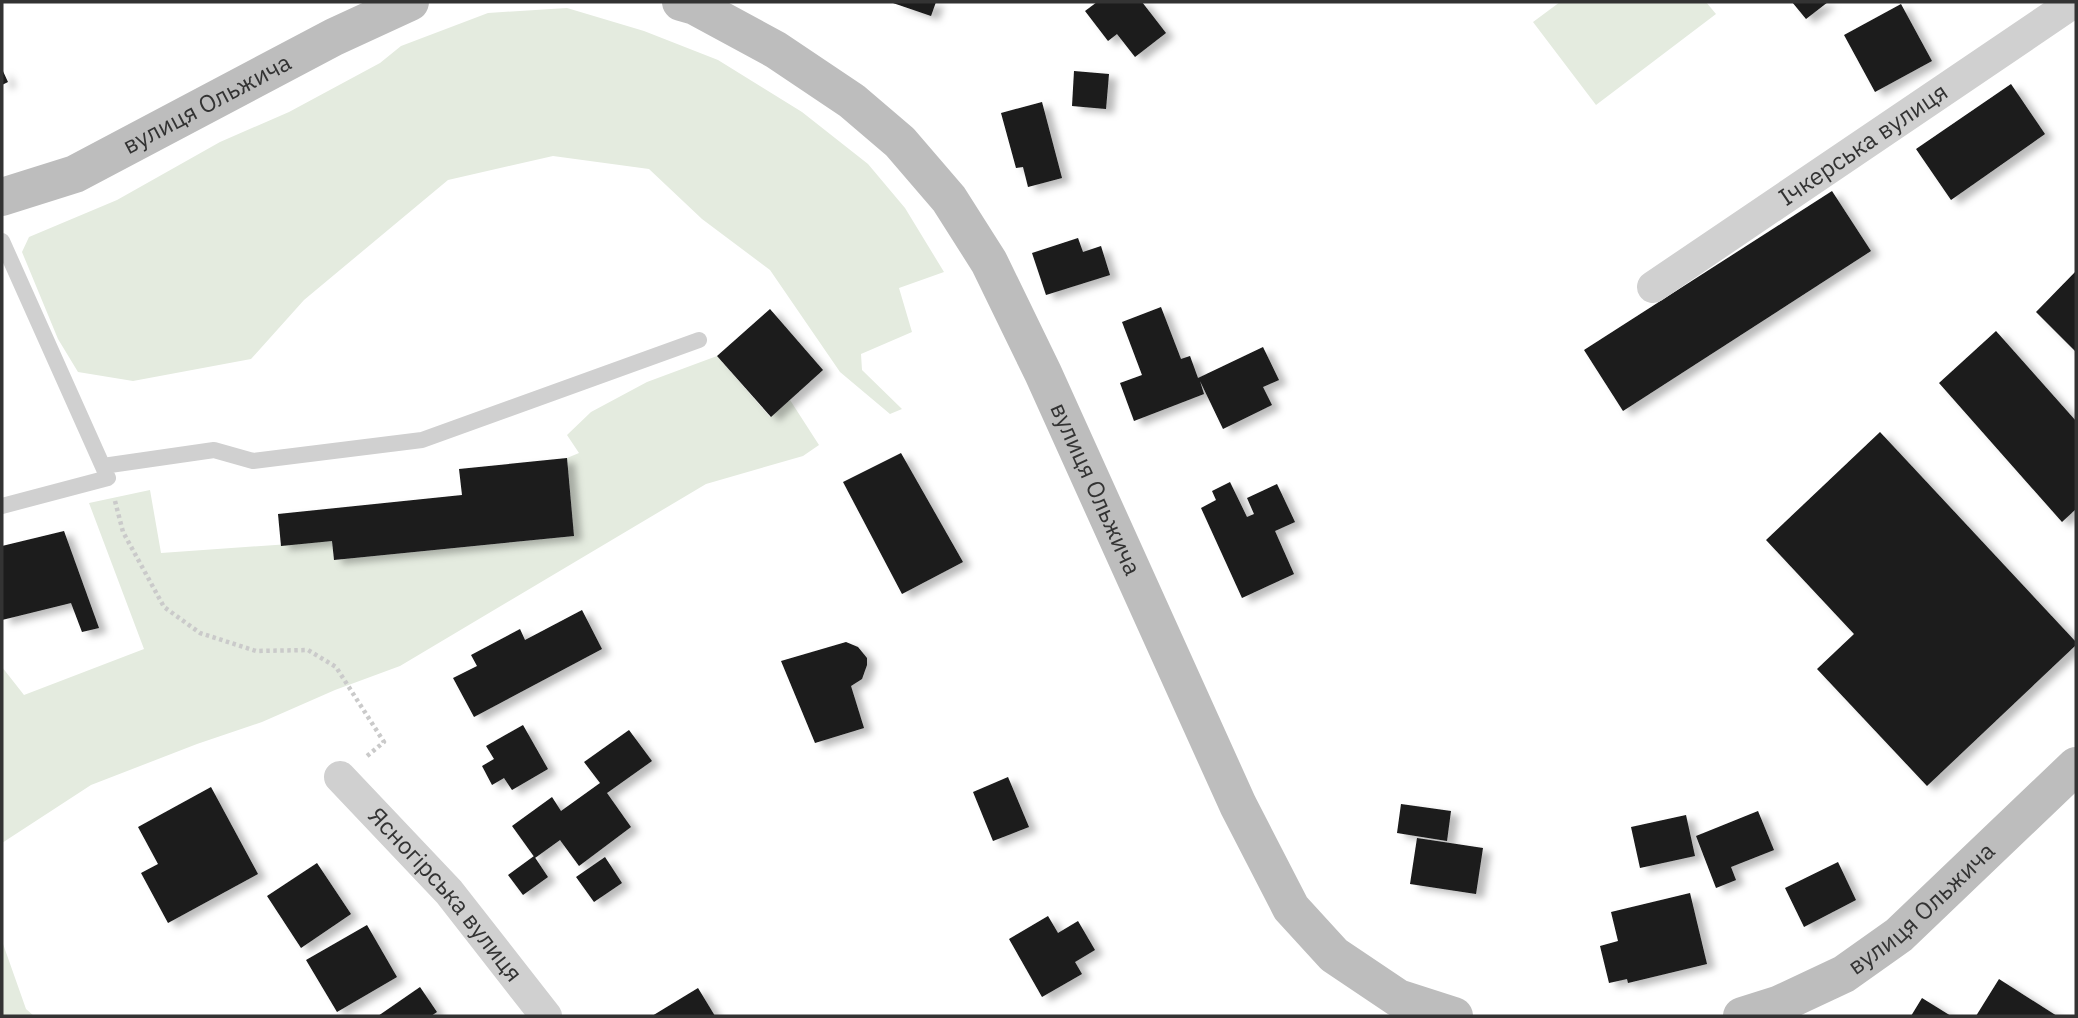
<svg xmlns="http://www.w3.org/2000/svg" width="2078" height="1018" font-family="'IBM Plex Sans',sans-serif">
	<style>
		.green { fill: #e4ebdf }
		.building { fill: #1a1a1a; filter: url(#shadow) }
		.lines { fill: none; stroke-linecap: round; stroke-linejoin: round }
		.path { stroke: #cacaca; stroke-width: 4.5; stroke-dasharray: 3.5 3.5; stroke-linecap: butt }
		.service { stroke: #d0d0d0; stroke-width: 16 }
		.minor { stroke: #d0d0d0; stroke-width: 32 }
		.secondary { stroke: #bdbdbd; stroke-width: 38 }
		.labels { text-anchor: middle; stroke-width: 7; stroke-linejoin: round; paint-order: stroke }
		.street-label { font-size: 24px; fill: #333; stroke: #fff }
	</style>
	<defs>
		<filter id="shadow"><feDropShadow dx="8" dy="4.5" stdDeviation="3.5" flood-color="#0004"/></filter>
	</defs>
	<rect width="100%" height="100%" fill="#fff"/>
	<!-- green -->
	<path class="green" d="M1560 2H1706L1716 14 1596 105 1533 22Z
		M567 8 644 31 718 60 802 112 868 164 905 208 944 272 899 288 912 332 861 354 862 370 902 409 890 414 840 372 770 270 702 219 649 169 553 156 448 180 304 300 251 359 133 381 78 372 58 339 22 252 29 237 117 200 220 142 289 112 380 63 401 46 488 13Z
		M717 356 770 417 790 400 819 445 803 456 706 484 400 666 335 690 262 722 197 744 91 785 2 843V667L24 695 144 649 89 503 150 490 161 553 332 541 334 560 574 536 567 458 579 453 567 435 591 412 647 382Z
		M2 941 26 1009 34 1016H2Z"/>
	<!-- building -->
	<path class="building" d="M890 2H936L931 16Z
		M1097 2H1142L1166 33 1135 57 1117 34 1108 41 1085 11Z
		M1792 2H1828L1806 19Z
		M1901 4 1932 61 1875 92 1844 35Z
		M2 69 8 82 2 85Z
		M1074 71 1109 74 1106 109 1072 106Z
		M2011 84 2045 134 1951 200 1916 149Z
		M1042 102 1062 178 1028 187 1023 167 1016 168 1001 113Z
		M1832 191 1871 251 1623 411 1584 350Z
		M1078 238 1083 252 1101 246 1110 275 1046 295 1032 253Z
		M2076 271V352L2036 312Z
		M1161 307 1181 359 1190 356 1198 378 1263 347 1279 380 1263 387 1272 405 1223 429 1200 381 1204 394 1134 421 1120 383 1142 375 1122 322Z
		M770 309 823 370 771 417 717 356Z
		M1996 331 2076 421V509L2062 522 1939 383Z
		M1880 432 2076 642V645L1927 786 1817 669 1854 634 1766 540Z
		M901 453 963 562 902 594 843 482Z
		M567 458 574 536 334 560 332 541 281 546 278 514 462 495 459 469Z
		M1230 482 1247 517 1254 514 1247 498 1277 484 1295 522 1275 531 1294 574 1242 598 1201 508 1216 500 1212 491Z
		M64 531 99 628 82 632 71 603 2 620V546Z
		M582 610 602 649 474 717 453 678 477 666 471 655 520 629 525 640Z
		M846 642 858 647 867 658V665L862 679 851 686 864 728 815 743 781 661Z
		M523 725 548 769 512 790 504 778 492 785 482 766 494 759 486 746Z
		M629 730 652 761 607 793 631 827 579 866 560 840 535 858 512 826 552 797 561 811 600 783 584 762Z
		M1008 777 1029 827 993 841 973 792Z
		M211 787 258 874 168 923 141 873 158 864 138 827Z
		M1401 804 1451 811 1447 841 1397 833Z
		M1758 811 1774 850 1731 867 1736 880 1716 888 1696 836Z
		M1686 815 1695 856 1640 868 1631 827Z
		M1417 838 1483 848 1476 894 1410 884Z
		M534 856 548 877 523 895 508 875Z
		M605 857 622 883 594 902 576 877Z
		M1838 862 1856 900 1804 927 1785 888Z
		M317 863 351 914 301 948 267 896Z
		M1690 893 1707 964 1628 983 1627 979 1609 983 1600 946 1618 941 1611 912Z
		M1048 916 1058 933 1078 921 1095 950 1075 962 1082 974 1042 997 1009 939Z
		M367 925 397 977 337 1012 306 960Z
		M1999 979 2057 1016H1976Z
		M420 987 437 1012 431 1016H378Z
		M698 988 715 1016H652Z
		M1922 998 1951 1016H1911Z"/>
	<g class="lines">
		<!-- path -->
		<path class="path" d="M115 501 123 532 164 607 200 633 256 651 308 650 336 667 384 742 366 757"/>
		<!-- service -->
		<path class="service" d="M2 241 108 478 2 506
			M103 466 214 450 253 461 422 440 699 340"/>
		<!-- minor -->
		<g class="minor">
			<path id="s1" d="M1653 287 2074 2"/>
			<path id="s2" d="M340 777 449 892 546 1016"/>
		</g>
		<!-- secondary -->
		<g class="secondary">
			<path id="s3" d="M681 2 695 6 776 50 852 101 900 142 949 199 989 262 1043 373 1238 805 1291 908 1334 955 1398 998 1454 1016"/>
			<path id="s4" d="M2 197 75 174 334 37 410 2"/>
			<path id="s5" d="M1742 1016 1780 1004 1844 974 1899 935 2076 766"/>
		</g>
	</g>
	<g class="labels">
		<!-- street labels -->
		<g class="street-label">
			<text dy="8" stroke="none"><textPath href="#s4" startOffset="226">вулиця Ольжича</textPath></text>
			<text dy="8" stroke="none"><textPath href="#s1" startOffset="254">Ічкерська вулиця</textPath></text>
			<text dy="8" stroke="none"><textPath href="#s3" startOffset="662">вулиця Ольжича</textPath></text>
			<text dy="8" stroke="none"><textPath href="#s2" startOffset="158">Ясногірська вулиця</textPath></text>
			<text dy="8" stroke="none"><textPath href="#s5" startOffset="212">вулиця Ольжича</textPath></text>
		</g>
	</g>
	<!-- border -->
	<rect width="2078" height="1018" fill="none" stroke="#333333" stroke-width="7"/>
</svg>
